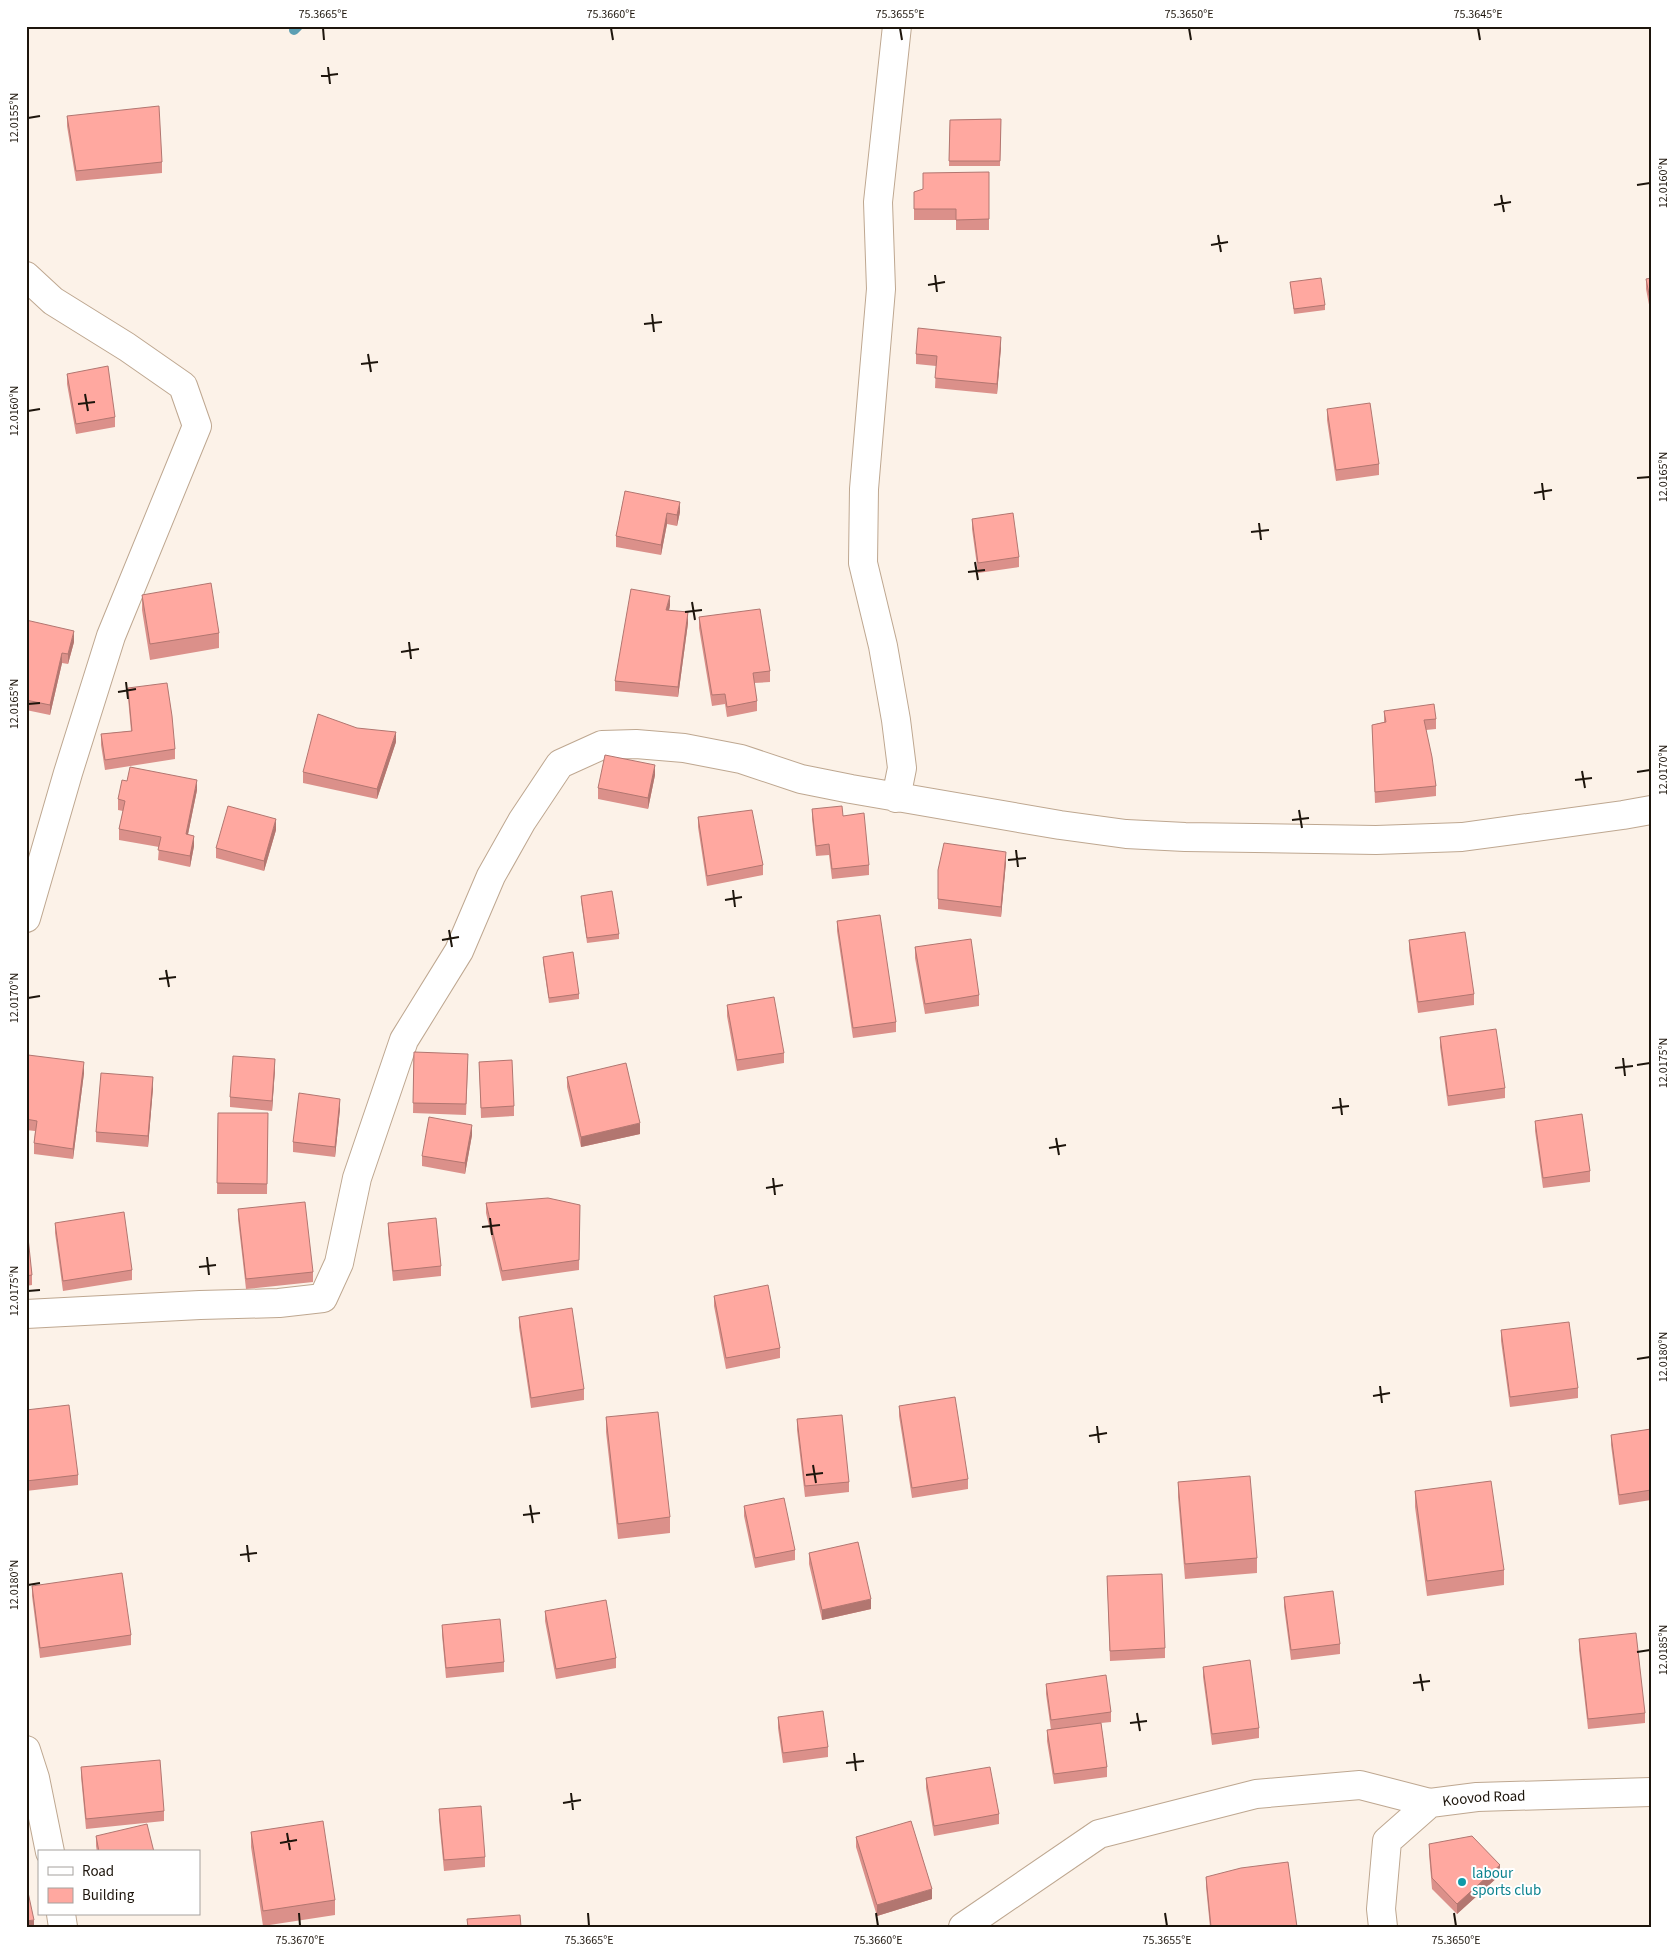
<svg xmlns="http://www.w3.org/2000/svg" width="1677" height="1953" font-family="'Source Sans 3',sans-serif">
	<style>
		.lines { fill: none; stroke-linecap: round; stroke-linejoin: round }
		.stream { stroke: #5c9fb3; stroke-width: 10 }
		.street-casing { stroke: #bea790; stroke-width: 30 }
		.secondary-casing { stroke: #bea790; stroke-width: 30 }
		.street { stroke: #fff; stroke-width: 28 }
		.secondary { stroke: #fff; stroke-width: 28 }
		.wall { fill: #db908a }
		.shaded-wall { fill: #b27670 }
		.building { fill: #ffa8a0; stroke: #b27670 }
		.ticks { fill: none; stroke: #1d150c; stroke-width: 2 }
		.culture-dot { fill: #0f9aa8; stroke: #fff; stroke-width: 2 }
		.labels { text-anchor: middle; stroke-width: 4; stroke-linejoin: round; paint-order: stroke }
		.street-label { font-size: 15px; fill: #1d150c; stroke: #fff }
		.culture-label { font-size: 15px; fill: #0d838f; stroke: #fff; text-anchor: start }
		.neatline { fill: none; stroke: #1d150c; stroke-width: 2 }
		.ticks-label { font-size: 12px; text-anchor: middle; fill: #1d150c }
	</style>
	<rect width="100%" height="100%" fill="#fcf2e8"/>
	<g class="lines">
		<!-- stream -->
		<path class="stream" d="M294 30 298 26"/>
		<defs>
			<path id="street" d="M26 276 53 301 127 347 183 386 197 426 111 636 68 773 26 918
				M896 798 902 768 896 720 883 646 863 563 864 489 881 289 878 202 897 26
				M26 1314 200 1305 279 1303 323 1298 339 1263 357 1178 404 1040 459 951 491 876 522 821 560 764 602 745 636 744 684 748 741 759 801 779 851 789 1060 825 1126 834 1185 837 1376 840 1462 837 1623 815 1651 810
				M26 1750 35 1778 50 1852
				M61 1914 63 1927
				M963 1927 1099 1834 1256 1794 1360 1785 1430 1803"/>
			<g id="secondary">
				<path id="s1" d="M1383 1927 1381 1909 1387 1841 1430 1803 1477 1797 1651 1792"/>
			</g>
		</defs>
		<!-- street casing -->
		<use href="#street" class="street-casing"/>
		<!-- secondary casing -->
		<use href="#secondary" class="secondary-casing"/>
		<!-- street -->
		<use href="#street" class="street"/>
		<!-- secondary -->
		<use href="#secondary" class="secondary"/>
	</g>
	<!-- wall -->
	<path class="wall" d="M67 116 162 162V173L76 181 67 126Z
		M1001 119 1000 166H949L950 120Z
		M989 172V230H956V220H914V192Z
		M1651 278V315L1646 289V279Z
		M1290 282 1325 305V310L1294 314Z
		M1001 347 997 394 935 388 936 366 916 364V354Z
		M67 374 115 417V427L76 434 67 384Z
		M1327 409 1379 464V475L1336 481 1327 420Z
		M625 491 680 512 677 526 667 524 661 555 616 547V536Z
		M972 519 1019 557V567L978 573 972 529Z
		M142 595 219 633V648L150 660 142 610Z
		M670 606 669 610 688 623 678 697 615 691V681Z
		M699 617 770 671V682L754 683 757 701V711L727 717 725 704 712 706 699 628Z
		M26 620 74 642 68 664 62 663 50 715 26 710Z
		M128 688 175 749V759L105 770 101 745V734L131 731 128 698Z
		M1384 711 1436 719V729L1426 730 1436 786V796L1375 803 1372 725 1384 722Z
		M396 742 377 799 303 783V772Z
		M655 775 648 809 598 799V788Z
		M197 790 188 834 194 846 190 867 158 860 159 847 119 840V829L123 811 118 810V799Z
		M812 809 843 816 869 865V875L832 879 829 855 816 856 812 819Z
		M698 817 763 865V875L707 886 698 827Z
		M276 830 264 871 216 858V848Z
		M1006 862 1001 917 938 909V870Z
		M581 896 619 934V939L587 943 581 901Z
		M837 921 896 1022V1032L853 1038 837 931Z
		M1409 940 1474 994V1005L1418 1013 1409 950Z
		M915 947 979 995V1006L925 1014 915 958Z
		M543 957 579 994V999L549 1003 543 962Z
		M727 1005 784 1053V1063L737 1071 727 1016Z
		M1440 1037 1505 1088V1098L1448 1106 1440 1047Z
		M414 1052 468 1064 466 1115 413 1113Z
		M479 1062 514 1106V1116L481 1118Z
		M26 1065 84 1073 73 1159 34 1154V1143L35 1131 26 1130Z
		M275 1069 272 1111 230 1107V1097Z
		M567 1077 640 1134 581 1147 567 1087Z
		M153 1088 148 1147 96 1142V1132Z
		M340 1109 335 1157 293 1152V1142Z
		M218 1113H268L267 1194H217Z
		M1535 1121 1590 1171V1182L1543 1188 1535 1131Z
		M472 1135 465 1174 422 1166V1156Z
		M486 1203 580 1205 579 1270 502 1281 486 1213Z
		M238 1209 313 1272V1282L246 1289 238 1219Z
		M55 1223 132 1270V1280L63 1291 55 1233Z
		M388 1223 441 1266V1276L393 1281 388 1233Z
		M26 1228 32 1275V1285L26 1286Z
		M714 1296 780 1348V1358L726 1369 714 1306Z
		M519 1317 584 1389V1400L531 1408 519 1327Z
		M1501 1330 1578 1388V1398L1510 1407 1501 1341Z
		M899 1406 968 1479V1489L912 1498 899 1416Z
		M26 1410 78 1475V1485L26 1491Z
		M606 1417 670 1517V1533L618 1539 606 1432Z
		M797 1419 849 1482V1492L805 1497 797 1430Z
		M1651 1429V1500L1619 1505 1611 1445V1435Z
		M1178 1482 1257 1558V1573L1185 1579 1178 1497Z
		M1415 1491 1504 1570V1585L1427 1596 1415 1507Z
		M744 1506 795 1550V1560L755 1568 744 1516Z
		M809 1553 871 1609 822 1620 809 1564Z
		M1107 1576 1165 1648V1658L1110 1661Z
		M32 1586 131 1635V1645L40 1658 32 1596Z
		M1284 1597 1340 1644V1654L1291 1660 1284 1607Z
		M545 1611 616 1658V1668L556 1679 545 1621Z
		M442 1625 504 1662V1672L446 1678 442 1635Z
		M1579 1639 1645 1713V1723L1588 1729 1579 1650Z
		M1203 1667 1259 1728V1738L1212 1745 1203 1677Z
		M1046 1684 1111 1712V1722L1101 1723 1107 1767V1777L1054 1784 1047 1741V1730H1051L1046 1694Z
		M778 1717 828 1747V1757L783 1763 778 1728Z
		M81 1767 164 1811V1821L86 1829 81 1777Z
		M926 1778 999 1814V1824L934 1836 926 1788Z
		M439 1809 485 1857V1867L444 1871 439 1820Z
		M251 1832 335 1900V1915L263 1926 251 1847Z
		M96 1836 154 1852H97L96 1846Z
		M856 1837 932 1899 877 1916 856 1847Z
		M1429 1844 1500 1875 1457 1914 1432 1889 1429 1854Z
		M1206 1877 1297 1927H1210L1206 1887Z"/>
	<!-- shaded-wall -->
	<path class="shaded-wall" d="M1001 337V347L997 394V384Z
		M680 502V512L677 526V515Z
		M667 513V524L661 555V545Z
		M670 596V606L666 621V610Z
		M688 612V623L678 697V687Z
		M74 631V642L68 664V654Z
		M62 653V663L50 715V705Z
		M396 732V742L377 799V789Z
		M655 765V775L648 809V798Z
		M197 780V790L186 844V834Z
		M276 819V830L264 871V861Z
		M194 836V846L190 867V856Z
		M1006 852V862L1001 917V907Z
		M275 1059V1069L272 1111V1101Z
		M84 1062V1073L73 1159V1149Z
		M153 1077V1088L148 1147V1136Z
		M340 1099V1109L335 1157V1147Z
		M640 1123V1134L581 1147V1137Z
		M472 1125V1135L465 1174V1163Z
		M871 1599V1609L822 1620V1610Z
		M1500 1865V1875L1457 1914V1904Z
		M932 1889V1899L877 1916V1905Z
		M34 1920V1927H26V1921Z"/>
	<!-- building -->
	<path class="building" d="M159 106 162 162 76 171 67 116Z
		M1001 119 1000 161H949L950 120Z
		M989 172V219L956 220V209H914V192L923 189V173Z
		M1321 278 1325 305 1294 309 1290 282Z
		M1651 278V304L1646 279Z
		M918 328 1001 337 997 384 935 378 937 356 916 354Z
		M108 366 115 417 76 424 67 374Z
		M1370 403 1379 464 1336 470 1327 409Z
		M625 491 680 502 677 515 667 513 661 545 616 536Z
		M1013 513 1019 557 978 563 972 519Z
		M211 583 219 633 150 644 142 595Z
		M631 589 670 596 666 610 688 612 678 687 615 681Z
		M760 609 770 671 753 673 757 701 727 707 725 694 712 695 699 617Z
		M26 620 74 631 68 654 62 653 50 705 26 700Z
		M167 683 172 716 175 749 105 760 101 734 132 731 128 688Z
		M1434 704 1436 719 1424 720 1432 757 1436 786 1375 792 1372 725 1386 722 1384 711Z
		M318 714 357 728 396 732 377 789 303 772Z
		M605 755 655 765 648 798 598 788Z
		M130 767 197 780 186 834 194 836 190 856 158 850 161 837 119 829 125 801 118 799 122 780 127 781Z
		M228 806 276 819 264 861 216 848Z
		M842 806 843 816 864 813 869 865 832 869 829 844 816 846 812 809Z
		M752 810 763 865 707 876 698 817Z
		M944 843 1006 852 1001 907 938 899V870Z
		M612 891 619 934 587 938 581 896Z
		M880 915 896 1022 853 1028 837 921Z
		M1465 932 1474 994 1418 1002 1409 940Z
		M971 939 979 995 925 1004 915 947Z
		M573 952 579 994 549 998 543 957Z
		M774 997 784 1053 737 1060 727 1005Z
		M1496 1029 1505 1088 1448 1096 1440 1037Z
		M414 1052 468 1054 466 1104 413 1103Z
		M28 1055 84 1062 73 1149 34 1143 37 1121 26 1119V1065Z
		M233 1056 275 1059 272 1101 230 1097Z
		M512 1060 514 1106 481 1108 479 1062Z
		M626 1063 640 1123 581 1137 567 1077Z
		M101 1073 153 1077 148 1136 96 1132Z
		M299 1093 340 1099 335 1147 293 1142Z
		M218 1113H268L267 1184 217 1183Z
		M1582 1114 1590 1171 1543 1178 1535 1121Z
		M429 1117 472 1125 465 1163 422 1156Z
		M548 1198 580 1205 579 1260 502 1271 486 1203Z
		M305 1202 313 1272 246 1279 238 1209Z
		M124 1212 132 1270 63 1281 55 1223Z
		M436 1218 441 1266 393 1271 388 1223Z
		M26 1228H27L32 1275 26 1276Z
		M768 1285 780 1348 726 1358 714 1296Z
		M572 1308 584 1389 531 1398 519 1317Z
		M1569 1322 1578 1388 1510 1397 1501 1330Z
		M955 1397 968 1479 912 1488 899 1406Z
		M69 1405 78 1475 26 1481V1410Z
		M658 1412 670 1517 618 1524 606 1417Z
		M842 1415 849 1482 805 1486 797 1419Z
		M1651 1429V1490L1619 1495 1611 1435Z
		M1250 1476 1257 1558 1185 1564 1178 1482Z
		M1491 1481 1504 1570 1427 1581 1415 1491Z
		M784 1498 795 1550 755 1558 744 1506Z
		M858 1542 871 1599 822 1610 809 1553Z
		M122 1573 131 1635 40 1648 32 1586Z
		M1162 1574 1165 1648 1110 1651 1107 1576Z
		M1333 1591 1340 1644 1291 1650 1284 1597Z
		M606 1600 616 1658 556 1669 545 1611Z
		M500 1619 504 1662 446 1668 442 1625Z
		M1636 1633 1645 1713 1588 1719 1579 1639Z
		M1250 1660 1259 1728 1212 1734 1203 1667Z
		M1106 1675 1111 1712 1051 1720 1046 1684Z
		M823 1711 828 1747 783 1753 778 1717Z
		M1101 1723 1107 1767 1054 1774 1047 1730Z
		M160 1760 164 1811 86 1819 81 1767Z
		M990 1767 999 1814 934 1826 926 1778Z
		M481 1806 485 1857 444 1860 439 1809Z
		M323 1821 335 1900 263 1911 251 1832Z
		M911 1821 932 1889 877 1905 856 1837Z
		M147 1824 154 1852H99L96 1836Z
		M1472 1836 1500 1865 1457 1904 1432 1878 1429 1844Z
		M1288 1862 1297 1927H1211L1206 1877 1241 1868Z
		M26 1883 34 1920 26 1921Z
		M520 1915 521 1927H468L467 1919Z"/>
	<!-- ticks -->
	<path class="ticks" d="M323 28 324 40M611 28 613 40M900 28 902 40M1189 28 1191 40M1478 28 1480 40M328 67 330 84M321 76 338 74M28 118 40 116M1637 185 1650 183M1501 195 1504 212M1494 205 1511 202M1218 235 1221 252M1211 245 1228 242M935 275 937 292M928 285 945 282M652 314 654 332M644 324 662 322M368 354 371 372M361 364 378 362M85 394 88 411M78 404 95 402M28 411 40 409M1637 478 1650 477M1542 483 1544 500M1534 493 1552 490M1259 523 1261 540M1251 532 1269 530M975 562 978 580M968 572 985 570M692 602 695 620M685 612 702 610M409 642 411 659M401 652 419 649M126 682 128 699M118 692 136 689M28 704 40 703M1582 771 1585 788M1637 772 1650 770M1575 780 1592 778M1299 810 1302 828M1292 820 1309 818M1016 850 1018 867M1008 860 1026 858M733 890 735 907M725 900 742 897M449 930 452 947M442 940 459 937M166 970 169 987M159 979 176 977M28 998 40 996M1623 1058 1625 1076M1637 1065 1650 1063M1615 1068 1633 1066M1340 1098 1342 1115M1332 1108 1349 1106M1056 1138 1059 1155M1049 1148 1066 1145M773 1178 775 1195M766 1188 783 1185M490 1218 492 1235M482 1227 500 1225M207 1257 209 1275M199 1267 216 1265M28 1291 40 1290M1637 1359 1650 1357M1380 1386 1382 1403M1373 1396 1390 1393M1097 1426 1099 1443M1089 1436 1107 1433M813 1465 816 1483M806 1475 823 1473M530 1505 533 1523M523 1515 540 1513M247 1545 249 1562M240 1555 257 1553M28 1585 40 1583M1637 1652 1650 1650M1420 1674 1423 1691M1413 1683 1430 1681M1137 1713 1140 1731M1130 1723 1147 1721M854 1753 856 1771M846 1763 864 1761M571 1793 573 1810M563 1803 581 1800M287 1833 290 1850M280 1843 297 1840M299 1913 300 1926M588 1913 589 1926M876 1913 878 1926M1165 1913 1167 1926M1454 1913 1456 1926"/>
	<!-- markers -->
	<circle class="culture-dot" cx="1462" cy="1882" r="5"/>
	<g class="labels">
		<!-- street labels -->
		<g class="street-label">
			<text dy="5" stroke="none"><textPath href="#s1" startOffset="198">Koovod Road</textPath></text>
		</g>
		<!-- culture labels -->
		<g class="culture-label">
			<text x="1472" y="1878">labour<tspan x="1472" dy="17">sports club</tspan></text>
		</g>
	</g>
	<!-- border -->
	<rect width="1677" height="1953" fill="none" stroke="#ffffff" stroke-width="55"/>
	<!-- legend -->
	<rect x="38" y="1850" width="162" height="65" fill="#ffffff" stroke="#a5a19e"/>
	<rect x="48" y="1867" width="25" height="8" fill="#ffffff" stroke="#a5a19e"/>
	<text x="82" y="1876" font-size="15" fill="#1d150c">Road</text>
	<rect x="48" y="1888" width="25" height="15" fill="#ffa8a0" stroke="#a5a19e"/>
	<text x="82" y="1900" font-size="15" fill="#1d150c">Building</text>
	<rect x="28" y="28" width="1622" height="1898" class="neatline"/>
	<g class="ticks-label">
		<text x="323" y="18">75.3665°E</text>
		<text x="611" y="18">75.3660°E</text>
		<text x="900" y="18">75.3655°E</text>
		<text x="1189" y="18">75.3650°E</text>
		<text x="1478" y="18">75.3645°E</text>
		<text transform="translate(14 118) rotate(-90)" y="4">12.0155°N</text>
		<text transform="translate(1663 183) rotate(-90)" y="4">12.0160°N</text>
		<text transform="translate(14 411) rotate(-90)" y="4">12.0160°N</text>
		<text transform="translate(1663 477) rotate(-90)" y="4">12.0165°N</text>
		<text transform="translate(14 704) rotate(-90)" y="4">12.0165°N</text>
		<text transform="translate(1663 770) rotate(-90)" y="4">12.0170°N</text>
		<text transform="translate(14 998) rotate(-90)" y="4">12.0170°N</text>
		<text transform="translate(1663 1063) rotate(-90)" y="4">12.0175°N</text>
		<text transform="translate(14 1291) rotate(-90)" y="4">12.0175°N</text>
		<text transform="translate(1663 1357) rotate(-90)" y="4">12.0180°N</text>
		<text transform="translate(14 1585) rotate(-90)" y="4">12.0180°N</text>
		<text transform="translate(1663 1650) rotate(-90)" y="4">12.0185°N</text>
		<text x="300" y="1944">75.3670°E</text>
		<text x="589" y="1944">75.3665°E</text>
		<text x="878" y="1944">75.3660°E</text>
		<text x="1167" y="1944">75.3655°E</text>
		<text x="1456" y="1944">75.3650°E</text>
	</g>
</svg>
